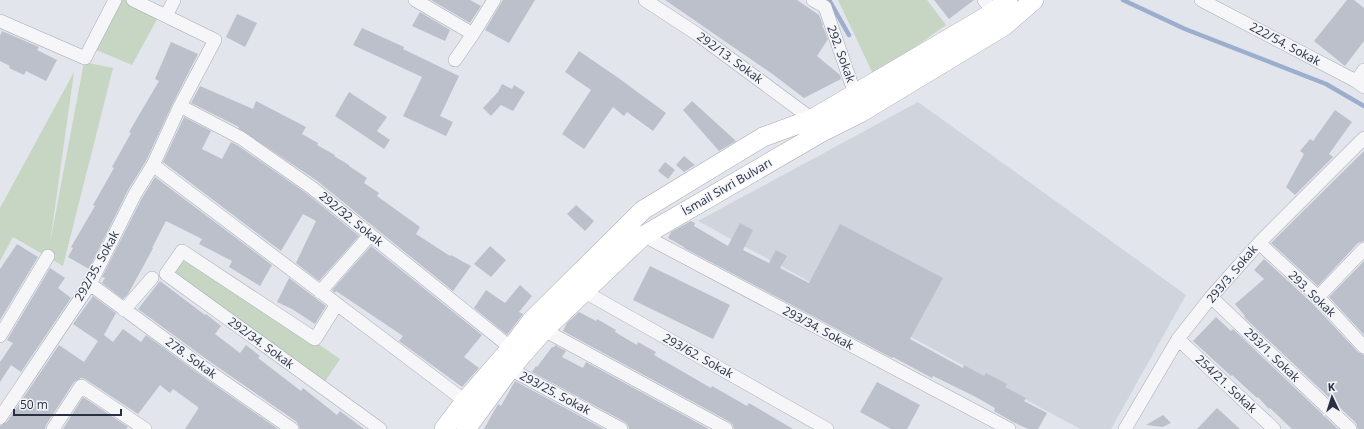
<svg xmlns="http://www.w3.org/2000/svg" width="1364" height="429" font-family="'Open Sans',sans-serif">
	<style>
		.built { fill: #d0d4dd }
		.green { fill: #c6d6c3 }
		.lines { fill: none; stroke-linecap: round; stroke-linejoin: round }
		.stream { stroke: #9caecd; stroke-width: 4.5 }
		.building { fill: #bcc0cb }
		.minor-casing { stroke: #a7abb6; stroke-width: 14 }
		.secondary-casing { stroke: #a7abb6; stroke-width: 20 }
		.minor { stroke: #f6f6f9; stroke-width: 13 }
		.secondary { stroke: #fff; stroke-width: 19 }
		.labels { text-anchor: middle; stroke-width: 3; stroke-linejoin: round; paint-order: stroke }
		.street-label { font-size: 12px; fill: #293044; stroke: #f2f4f8 }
	</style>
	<rect width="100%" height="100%" fill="#e2e5eb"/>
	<!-- built -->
	<path class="built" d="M918 102 1186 295 1111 429H1080L698 221Z"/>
	<!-- green -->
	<path class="green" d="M118 0H134L161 12 132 65 94 49Z
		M838 0H927L946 25 874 76Z
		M84 62 113 68 63 266 13 237 0 261V208L74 72 50 243Z
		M182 251 340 359 324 383 166 274Z"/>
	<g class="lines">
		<!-- stream -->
		<path class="stream" d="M829 0 849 35
			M1123 0 1185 29 1326 84 1364 106"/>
	</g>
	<!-- building -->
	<path class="building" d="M431 0H470L481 6 470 23Z
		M503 0H535L509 43 485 30Z
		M665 0H797L819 15 823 25 822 26 823 27 828 39 817 56 840 75 841 79 804 98 771 73Z
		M934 0H974L949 19Z
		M1347 0H1354L1364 8V41L1345 66 1314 41Z
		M420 12 450 30 445 41 412 26Z
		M237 14 257 23 245 47 226 37Z
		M362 28 404 47 403 49 459 76 440 116 453 122 446 136 403 116 422 77 353 45Z
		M2 31 39 47 37 50 57 60 46 81 26 71 24 75 9 68 10 66 0 61V36Z
		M171 42 198 54 173 103 146 161 128 190 89 269 68 257 73 248 71 247 95 206 93 205 114 168 112 167 131 133 129 132 159 81 155 79Z
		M579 51 617 77 666 113 653 131 627 112 624 116 613 107 584 149 562 134 591 90 565 72Z
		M502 84 512 89 514 85 525 92 513 111 501 105 491 116 483 108 498 92Z
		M200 86 253 109 256 101 306 127 302 134 318 143 317 145 335 155 334 156 349 165V166L367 178 364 183 379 193 377 196 420 227 416 234 450 256 451 255 471 266 453 291 316 180 238 128 239 127 191 103Z
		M349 92 387 117 377 131 390 140 384 149 335 116Z
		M692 101 736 141 719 151 683 110Z
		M1335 110 1352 122 1329 154 1333 157 1295 195 1286 187 1304 154 1300 151 1310 139 1313 141Z
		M184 117 211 131 202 149 222 159 231 142 237 145 306 193 359 236 319 281 296 263 316 221 303 214 281 251 163 162Z
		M1364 151V241L1358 243 1318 286 1271 243Z
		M684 156 695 165 684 172 676 165Z
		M665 162 675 170 668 179 658 171Z
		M155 177 272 265 260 286 229 267 232 261 199 244 202 239 166 221 152 248H153L144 265 128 294 123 299 102 283 105 278 102 277 142 198Z
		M576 205 594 221 585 231 567 214Z
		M691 221 695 223 694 226 728 246 740 223 753 230 743 250 769 263 776 250 787 256 780 268 809 283 840 224 943 278 910 339 963 368 964 365 984 376 986 373 1007 384 1005 387 1026 398 1024 401 1047 413 1038 429H1028L1013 422 994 411 995 408 974 396 933 376 932 378 893 357 892 358 684 248V247L668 238 671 232Z
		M17 244 38 257 0 320V269Z
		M371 246 482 335 464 357 479 368 462 387 399 341 403 336 336 291 335 293 332 290Z
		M490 246 506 260 491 277 474 264Z
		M1264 259 1312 303 1358 352 1364 355V429H1358L1356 423 1244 317 1245 316 1235 304 1264 279 1254 270Z
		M1364 261V335L1329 297Z
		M650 266 730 305 713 339 633 300Z
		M50 268 65 278 58 288 71 298 21 372 11 365 0 382V362L13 343 7 340Z
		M289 278 326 306 315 324 292 309 277 302Z
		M160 281 205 315 206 314 221 326 215 334 240 353 246 345 260 356 258 358 301 391 303 388 337 415 340 411 364 429H300L297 422 209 361 138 309Z
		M520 285 532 296 519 312 523 314 507 335 474 308 486 290 505 303Z
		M93 296 116 313 104 335 113 342 123 329 141 342 146 335 199 374 278 429H185L198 409V407L173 389 170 393 160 385 138 414 85 379 81 378 74 382 46 425 45 429H0V426L7 422 59 345 84 362 98 341 73 324Z
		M579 312 596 321 597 319 616 330 615 332 637 345 638 342 656 352 654 355 711 388 712 386 747 406 749 403 793 429H734L733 425 730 422 563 331 567 323Z
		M1216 317 1231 331 1233 329 1338 429H1292L1270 408 1269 409 1258 397 1257 398 1232 375 1231 376 1193 341Z
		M555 345 566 351 562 357 583 368 586 362 709 429H629L628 425 625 422 532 372 536 366 537 367 552 347H554Z
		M515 381 604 429H484L498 404 501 406Z
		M877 382 920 405 907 429H891L860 412Z
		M83 397 128 427 126 429H63Z
		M1217 408 1240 429H1197Z
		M1163 415 1171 423 1163 427 1146 425Z"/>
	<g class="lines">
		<defs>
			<path id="minor" d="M415 0 473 34
				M645 0 697 34 812 119
				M813 0 825 7 857 100
				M984 0 999 19
				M1201 0 1356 81 1364 87
				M166 16 174 0
				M0 21 85 58 115 0
				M455 60 473 34 494 0
				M1356 81 1364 70
				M180 106 241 138 311 187 511 348
				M153 165 465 401
				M639 233 1009 429
				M1259 243 1318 297 1364 347
				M90 284 204 368 292 429
				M578 288 827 429
				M320 292 370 235
				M1211 297 1350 429
				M1318 297 1364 249
				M337 304 315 339 182 251 166 274 380 429
				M124 310 152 278
				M544 330 726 429
				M0 336 48 256
				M1178 339 1274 429
				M510 369 621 429
				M0 418 90 284 135 194 153 165 180 106 215 40 133 0
				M53 429 81 386 145 429
				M1125 429 1178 339 1211 297 1259 243 1364 138"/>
			<path id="secondary" d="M444 429 465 401 511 348 532 320 643 210 763 137 812 119 994 12 1008 0
				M466 429 510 369 544 330 643 236 822 132 860 113 1004 26 1034 0"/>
		</defs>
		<!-- minor casing -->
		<use href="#minor" class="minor-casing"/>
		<!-- secondary casing -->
		<use href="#secondary" class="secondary-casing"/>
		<!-- minor -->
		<use href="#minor" class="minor"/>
		<!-- secondary -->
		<use href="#secondary" class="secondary"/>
	</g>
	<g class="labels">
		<!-- street labels -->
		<g class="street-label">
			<text transform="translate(1285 44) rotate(28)" y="4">222/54. Sokak</text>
			<text transform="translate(841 54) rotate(70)" y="4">292. Sokak</text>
			<text transform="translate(730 58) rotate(36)" y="4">292/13. Sokak</text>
			<text transform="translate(727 187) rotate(-30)" y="4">İsmail Sivri Bulvarı</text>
			<text transform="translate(351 219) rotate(39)" y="4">292/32. Sokak</text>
			<text transform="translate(97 266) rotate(-61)" y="4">292/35. Sokak</text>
			<text transform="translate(1232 274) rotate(-50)" y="4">293/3. Sokak</text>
			<text transform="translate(1312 294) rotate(44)" y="4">293. Sokak</text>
			<text transform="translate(818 328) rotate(28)" y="4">293/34. Sokak</text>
			<text transform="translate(261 343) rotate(36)" y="4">292/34. Sokak</text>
			<text transform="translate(1272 355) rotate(44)" y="4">293/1. Sokak</text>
			<text transform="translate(698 356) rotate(29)" y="4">293/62. Sokak</text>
			<text transform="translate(191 358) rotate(36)" y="4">278. Sokak</text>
			<text transform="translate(1226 384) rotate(43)" y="4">254/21. Sokak</text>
			<text transform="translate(555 393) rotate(28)" y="4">293/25. Sokak</text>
		</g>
	</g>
	<!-- north arrow -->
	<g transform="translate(1332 397) rotate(356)" stroke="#f2f4f8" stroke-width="3" paint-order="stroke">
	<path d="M0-3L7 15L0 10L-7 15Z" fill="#293044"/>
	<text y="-6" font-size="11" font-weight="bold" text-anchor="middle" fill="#293044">K</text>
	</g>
	<!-- scale -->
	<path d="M14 409v6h107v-6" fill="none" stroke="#293044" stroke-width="2"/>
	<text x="20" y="409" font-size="12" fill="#293044" stroke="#f2f4f8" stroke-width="3" paint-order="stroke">50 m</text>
</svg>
